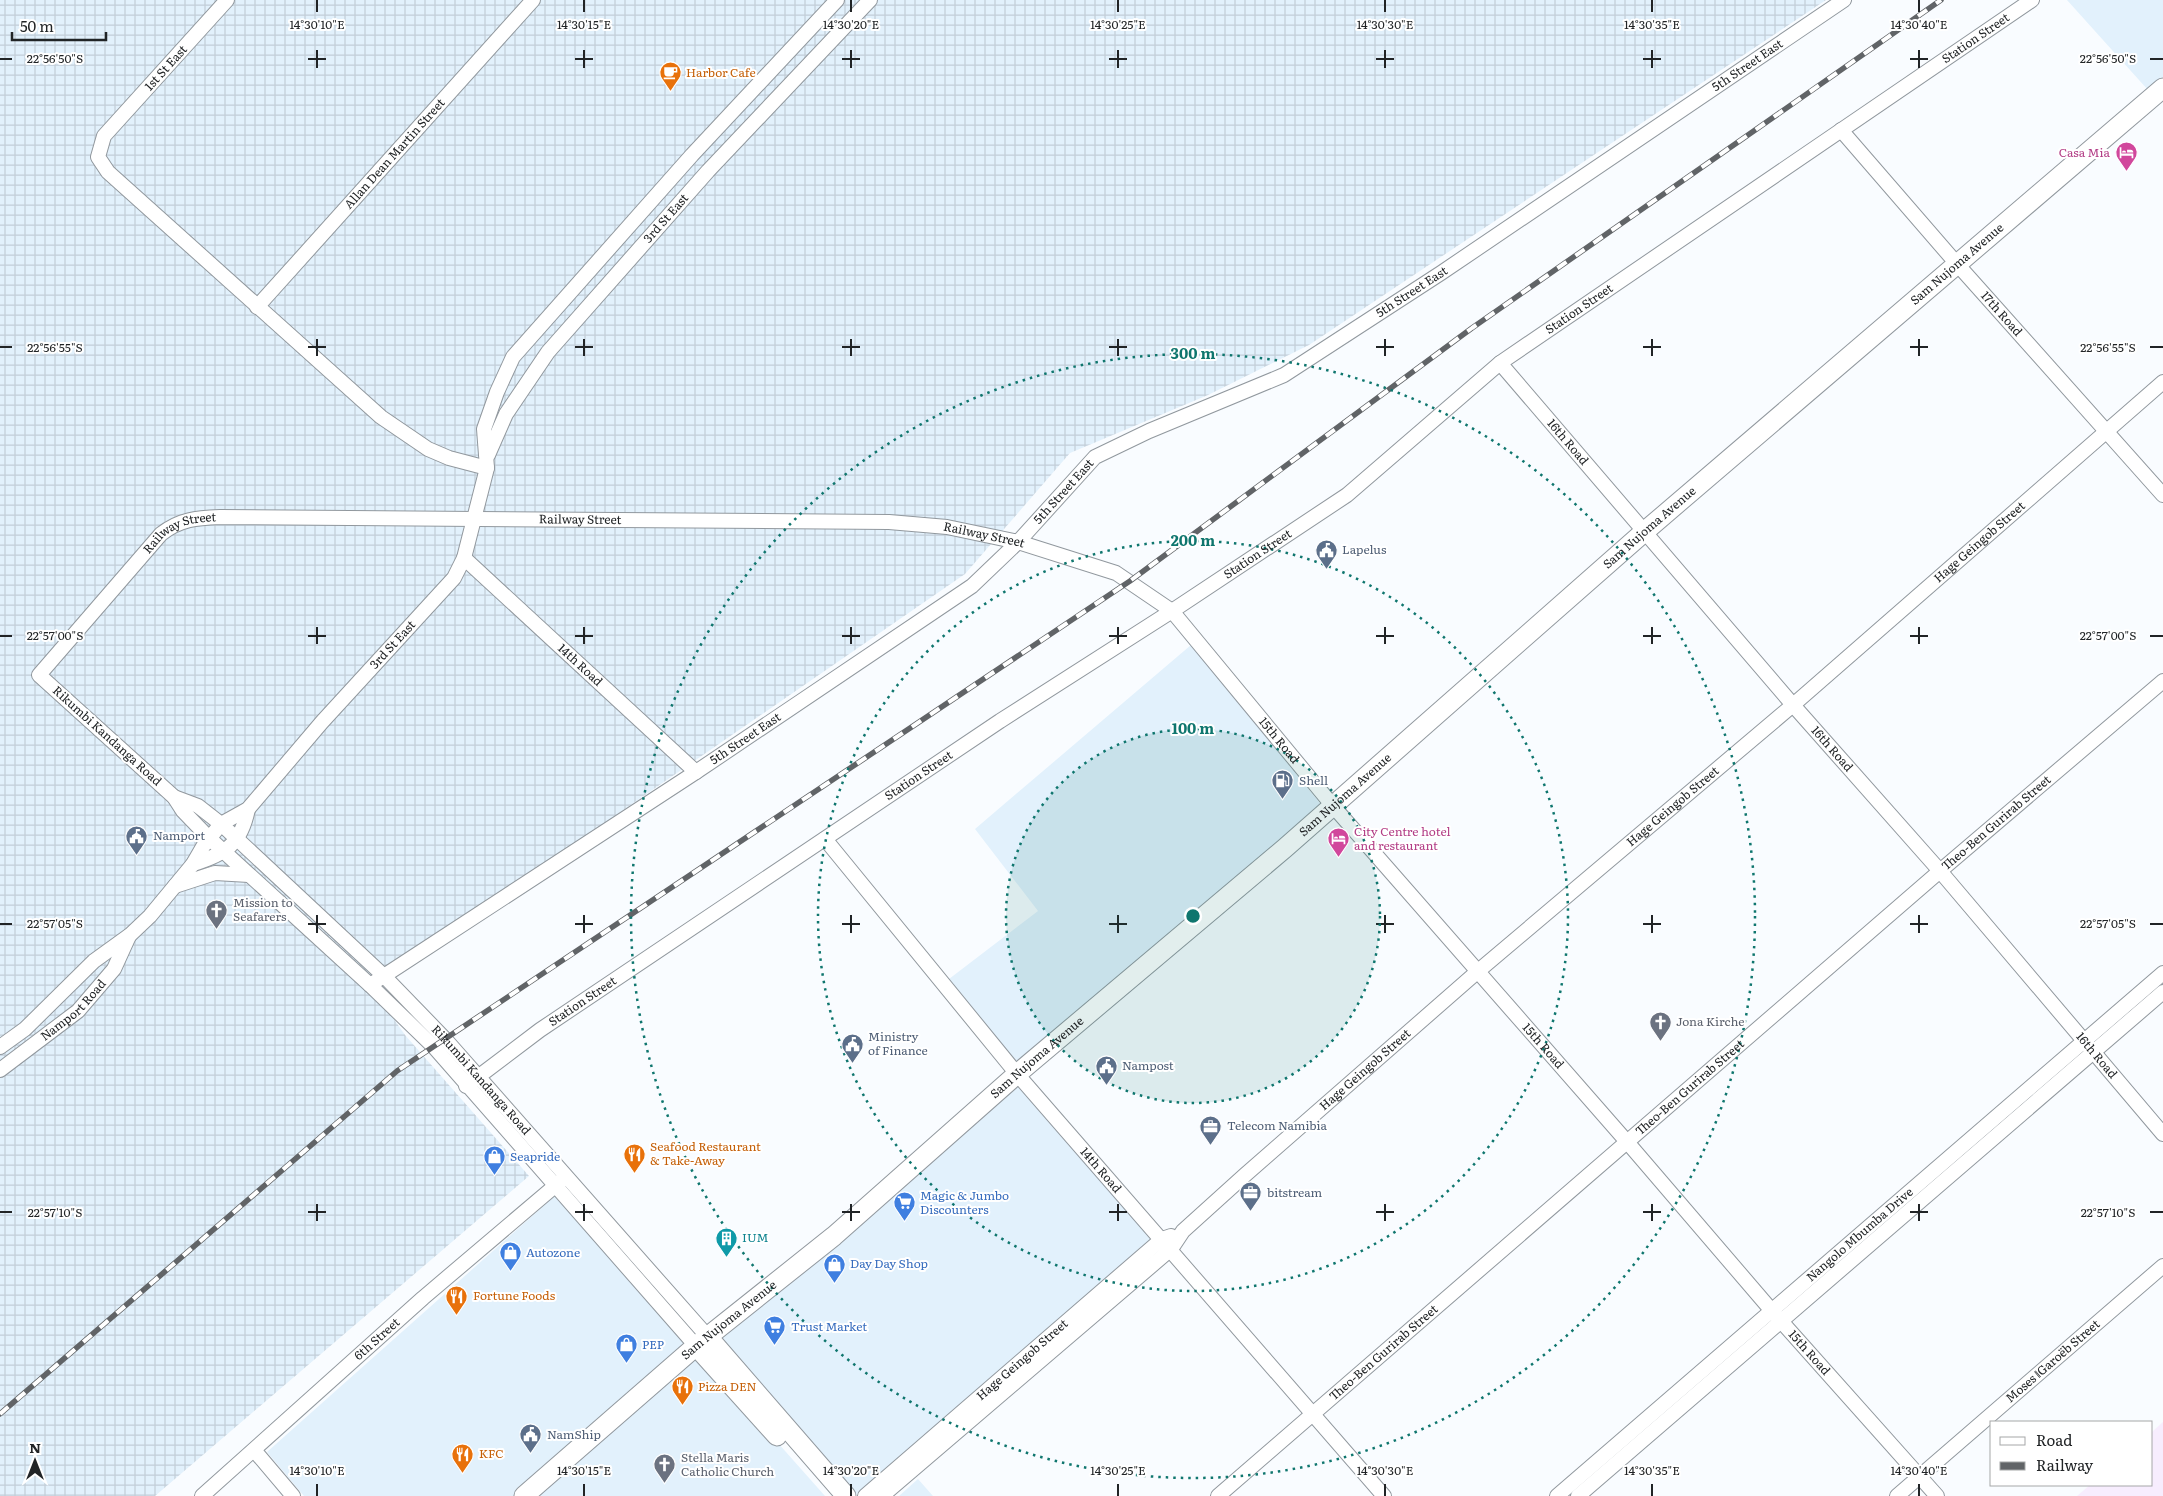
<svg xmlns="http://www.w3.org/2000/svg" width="2163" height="1496" font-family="Literata,serif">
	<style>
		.built { fill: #e2f1fc }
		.industrial { fill: url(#industrial-grid) }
		.education { fill: #f7edfe }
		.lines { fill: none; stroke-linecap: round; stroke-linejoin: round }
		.minor-casing { stroke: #91989e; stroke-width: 16 }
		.major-casing { stroke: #91989e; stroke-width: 21 }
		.minor { stroke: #fff; stroke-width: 14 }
		.major { stroke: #fff; stroke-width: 19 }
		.rail-casing { stroke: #616467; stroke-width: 5.5 }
		.rail { stroke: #fff; stroke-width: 4; stroke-dasharray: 11; stroke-linecap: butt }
		.ticks { fill: none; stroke: #212426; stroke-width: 2 }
		.ring { fill: none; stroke: #0f766e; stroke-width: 2.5; stroke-dasharray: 2.5 5 }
		.labels { text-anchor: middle; stroke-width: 4; stroke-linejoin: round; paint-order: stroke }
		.street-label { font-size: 12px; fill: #212426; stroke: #fff }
		.food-label { font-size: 12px; fill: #c56008; stroke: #fff; text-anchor: start }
		.hotel-label { font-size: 12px; fill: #b23c85; stroke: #fff; text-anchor: end }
		.service-label { font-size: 12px; fill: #4e5e75; stroke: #fff; text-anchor: start }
		.worship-label { font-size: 12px; fill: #5b616d; stroke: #fff; text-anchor: start }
		.shop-label { font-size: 12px; fill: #366cbe; stroke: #fff; text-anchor: start }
		.culture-label { font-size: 12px; fill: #0d838f; stroke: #fff; text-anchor: start }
		.ticks-label { font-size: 12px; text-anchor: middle; fill: #212426; stroke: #fff; stroke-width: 4; stroke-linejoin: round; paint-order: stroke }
		.centre { fill: #0f766e; stroke: #fff; stroke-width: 2.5 }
		.ring-label { font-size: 15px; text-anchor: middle; font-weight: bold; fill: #0f766e; stroke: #fff; stroke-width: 4; stroke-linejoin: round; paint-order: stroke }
	</style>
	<defs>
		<pattern id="industrial-grid" width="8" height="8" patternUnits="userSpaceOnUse" patternTransform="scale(1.25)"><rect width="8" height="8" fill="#e2f1fc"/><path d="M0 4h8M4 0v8" fill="none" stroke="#c2ced8"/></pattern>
	</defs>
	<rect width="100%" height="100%" fill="#f9fcff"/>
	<!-- built -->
	<path class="built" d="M2067 0H2163V77L2148 90Z
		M1191 645 1323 807 1018 1066 949 979 1038 911 975 829Z
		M1018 1083 1152 1238 855 1496 717 1336Z
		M557 1194 689 1345 517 1496H304L267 1452Z
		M698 1353 825 1496H535Z
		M918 1479 933 1496H899Z"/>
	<!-- industrial -->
	<path class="industrial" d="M0 0H1826L1309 345 1208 395 1070 453 965 574 370 985 405 1035 529 1176 155 1496H0Z"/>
	<!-- education -->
	<path class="education" d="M2163 1422V1496H2077L2090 1485H2152V1432Z"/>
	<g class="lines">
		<defs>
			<g id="minor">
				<path d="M227 0 104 136 98 157 108 172 381 417 428 449 449 458 487 468"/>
				<path id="s1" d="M1841 130 1957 264 2163 495"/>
				<path id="s2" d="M257 307 533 0"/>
				<path id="s3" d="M1500 363 1793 705 1940 871 2163 1134"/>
				<path id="s4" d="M488 455 506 414 548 352 708 171 870 0"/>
				<path id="s5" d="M464 558 696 772"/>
				<path id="s6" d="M174 797 198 806 221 824 384 976 445 1039 708 1337"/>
				<path id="s7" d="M825 839 1017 1074 1384 1496"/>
				<path d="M193 864C226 854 241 844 248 809"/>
				<path d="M175 886 215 873 249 875"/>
				<path id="s8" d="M370 985 696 772 972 586 1018 542 1095 457 1149 431 1284 375 1441 273 1844 0"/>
				<path id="s9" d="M0 1047 25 1029 94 961 130 935 150 916 193 864 204 845 221 824 248 809 322 722 454 578 464 558 487 468 484 429 497 392 513 357 692 155 837 0"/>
				<path id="s10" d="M0 1070 78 1011 114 969 129 936"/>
				<path id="s11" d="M466 1086 540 1030 1000 721 1172 611 1347 495 1500 363 2032 0"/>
				<path id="s12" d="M696 1346 434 1047 370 985 209 838 183 811 174 797 39 675 161 534C180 519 197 518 220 517L889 522 947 527 1018 542 1116 573 1172 611 1333 806 1628 1143 1772 1311 1937 1496"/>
				<path d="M254 1450 293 1496"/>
				<path id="s13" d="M202 1496 423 1298 562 1180"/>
				<path id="s14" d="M865 1496 1162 1239 1171 1236"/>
				<path id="s15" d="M882 1496 1171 1249 1183 1231 1245 1175 1477 972 1793 705 2163 382"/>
				<path id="s16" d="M1218 1496 1940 871 2163 681"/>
				<path id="s17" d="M1557 1496 2163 973"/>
				<path d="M1578 1496 2163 992"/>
				<path id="s18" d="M1897 1496 2163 1266"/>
			</g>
			<g id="major">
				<path d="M708 1337 846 1496"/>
				<path d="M696 1346 777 1436"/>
				<path id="s19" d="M524 1496 696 1346 834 1236 1017 1074 1285 848 1644 532 2163 88"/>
			</g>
		</defs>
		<!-- minor casing -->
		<use href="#minor" class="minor-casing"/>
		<!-- major casing -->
		<use href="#major" class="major-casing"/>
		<!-- minor -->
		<use href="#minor" class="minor"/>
		<!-- major -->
		<use href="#major" class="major"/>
		<defs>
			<path id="rail" d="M0 1414 397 1071 1130 581 1472 328 1941 0"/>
		</defs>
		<!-- rail casing -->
		<use href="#rail" class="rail-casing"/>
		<!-- rail -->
		<use href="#rail" class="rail"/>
	</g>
	<!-- ticks -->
	<path class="ticks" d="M317 0V12M584 0V12M851 0V12M1118 0V12M1385 0V12M1652 0V12M1919 0V12M317 50V68M584 50V68M851 50V68M1118 50V68M1385 50V68M1652 50V68M1919 50V68M0 59H12M308 59H326M575 59H593M842 59H860M1109 59H1127M1376 59H1394M1643 59H1661M1910 59H1928M2150 59H2163M317 339V356M584 339V356M851 339V356M1118 339V356M1385 339V356M1652 339V356M1919 339V356M0 347H12M308 347H326M575 347H593M842 347H860M1109 347H1127M1376 347H1394M1643 347H1661M1910 347H1928M2150 347H2163M317 627V644M584 627V644M851 627V644M1118 627V644M1385 627V644M1652 627V644M1919 627V644M0 636H12M308 636H326M575 636H593M842 636H860M1109 636H1127M1376 636H1394M1643 636H1661M1910 636H1928M2150 636H2163M317 915V933M584 915V933M851 915V933M1118 915V933M1385 915V933M1652 915V933M1919 915V933M0 924H12M308 924H326M575 924H593M842 924H860M1109 924H1127M1376 924H1394M1643 924H1661M1910 924H1928M2150 924H2163M317 1204V1221M584 1204V1221M851 1204V1221M1118 1204V1221M1385 1204V1221M1652 1204V1221M1919 1204V1221M0 1212H12M308 1212H326M575 1212H593M842 1212H860M1109 1212H1127M1376 1212H1394M1643 1212H1661M1910 1212H1928M2150 1212H2163M317 1484V1496M584 1484V1496M851 1484V1496M1118 1484V1496M1385 1484V1496M1652 1484V1496M1919 1484V1496"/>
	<!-- distance rings -->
	<circle cx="1193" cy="916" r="187" fill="#0f766e" fill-opacity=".12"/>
	<g class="ring">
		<circle cx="1193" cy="916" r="187"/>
		<circle cx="1193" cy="916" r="375"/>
		<circle cx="1193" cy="916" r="562"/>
	</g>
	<!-- icons -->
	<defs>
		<symbol id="cafe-pin" viewBox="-11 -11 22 30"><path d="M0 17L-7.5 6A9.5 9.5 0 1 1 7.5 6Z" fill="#e8710a" stroke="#fff"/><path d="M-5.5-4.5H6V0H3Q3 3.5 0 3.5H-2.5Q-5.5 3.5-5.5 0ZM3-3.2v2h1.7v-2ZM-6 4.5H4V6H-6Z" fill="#fff"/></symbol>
		<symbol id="hotel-pin" viewBox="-11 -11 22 30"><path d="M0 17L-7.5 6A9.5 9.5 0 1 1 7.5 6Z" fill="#d1479c" stroke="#fff"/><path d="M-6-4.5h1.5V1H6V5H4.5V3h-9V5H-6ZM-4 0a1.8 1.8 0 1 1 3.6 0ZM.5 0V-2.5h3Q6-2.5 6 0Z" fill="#fff"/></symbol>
		<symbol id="civic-pin" viewBox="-11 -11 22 30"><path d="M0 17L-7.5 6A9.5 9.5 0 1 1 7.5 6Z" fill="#5c6f8a" stroke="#fff"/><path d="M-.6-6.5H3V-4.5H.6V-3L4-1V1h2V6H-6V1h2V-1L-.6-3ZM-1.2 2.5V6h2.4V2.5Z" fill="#fff"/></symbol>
		<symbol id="fuel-pin" viewBox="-11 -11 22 30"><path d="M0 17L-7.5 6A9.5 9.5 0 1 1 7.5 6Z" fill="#5c6f8a" stroke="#fff"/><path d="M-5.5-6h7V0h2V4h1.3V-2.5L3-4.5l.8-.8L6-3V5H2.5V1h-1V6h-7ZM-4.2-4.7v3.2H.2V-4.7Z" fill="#fff"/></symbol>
		<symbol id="church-pin" viewBox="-11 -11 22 30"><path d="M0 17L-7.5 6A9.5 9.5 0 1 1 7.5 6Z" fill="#6b7280" stroke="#fff"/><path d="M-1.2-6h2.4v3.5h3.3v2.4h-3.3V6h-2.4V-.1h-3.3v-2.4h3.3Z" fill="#fff"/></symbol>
		<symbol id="office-pin" viewBox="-11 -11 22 30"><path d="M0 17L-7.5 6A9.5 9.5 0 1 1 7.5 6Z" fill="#5c6f8a" stroke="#fff"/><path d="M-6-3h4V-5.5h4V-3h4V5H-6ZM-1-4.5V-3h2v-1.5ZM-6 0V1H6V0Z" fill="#fff"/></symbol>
		<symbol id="restaurant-pin" viewBox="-11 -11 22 30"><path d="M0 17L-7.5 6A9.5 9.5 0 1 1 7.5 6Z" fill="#e8710a" stroke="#fff"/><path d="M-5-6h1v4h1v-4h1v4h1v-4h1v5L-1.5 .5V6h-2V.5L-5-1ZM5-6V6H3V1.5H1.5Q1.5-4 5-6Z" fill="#fff"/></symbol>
		<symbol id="shop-pin" viewBox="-11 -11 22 30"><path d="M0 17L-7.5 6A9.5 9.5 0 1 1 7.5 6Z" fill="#3f7fe0" stroke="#fff"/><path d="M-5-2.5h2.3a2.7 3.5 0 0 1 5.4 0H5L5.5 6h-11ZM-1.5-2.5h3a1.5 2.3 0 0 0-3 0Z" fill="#fff"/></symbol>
		<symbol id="supermarket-pin" viewBox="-11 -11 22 30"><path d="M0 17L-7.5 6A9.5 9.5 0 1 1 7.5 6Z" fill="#3f7fe0" stroke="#fff"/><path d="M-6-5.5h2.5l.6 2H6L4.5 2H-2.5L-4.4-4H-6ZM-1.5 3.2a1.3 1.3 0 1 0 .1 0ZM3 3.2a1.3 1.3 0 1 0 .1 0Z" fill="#fff"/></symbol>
		<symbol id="building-pin" viewBox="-11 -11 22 30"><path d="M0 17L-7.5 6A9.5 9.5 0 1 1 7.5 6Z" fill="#0f9aa8" stroke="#fff"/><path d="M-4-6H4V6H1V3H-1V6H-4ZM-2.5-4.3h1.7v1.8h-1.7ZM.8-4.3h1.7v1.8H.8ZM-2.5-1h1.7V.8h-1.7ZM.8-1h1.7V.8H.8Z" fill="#fff"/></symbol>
	</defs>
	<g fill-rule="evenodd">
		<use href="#cafe-pin" x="658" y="60" width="25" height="34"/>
		<use href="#hotel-pin" x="2114" y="140" width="25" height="34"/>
		<use href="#civic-pin" x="1314" y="538" width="25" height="34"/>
		<use href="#fuel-pin" x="1270" y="768" width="25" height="34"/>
		<use href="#civic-pin" x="124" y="824" width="25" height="34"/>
		<use href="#hotel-pin" x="1326" y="826" width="25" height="34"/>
		<use href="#church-pin" x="204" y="898" width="25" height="34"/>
		<use href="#church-pin" x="1648" y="1010" width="25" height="34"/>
		<use href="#civic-pin" x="840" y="1032" width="25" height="34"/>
		<use href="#civic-pin" x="1094" y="1054" width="25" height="34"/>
		<use href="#office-pin" x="1198" y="1114" width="25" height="34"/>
		<use href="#restaurant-pin" x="622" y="1142" width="25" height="34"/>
		<use href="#shop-pin" x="482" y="1144" width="25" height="34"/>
		<use href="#office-pin" x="1238" y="1180" width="25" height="34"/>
		<use href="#supermarket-pin" x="892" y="1190" width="25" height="34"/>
		<use href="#building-pin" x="714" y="1226" width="25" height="34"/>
		<use href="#shop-pin" x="498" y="1240" width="25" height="34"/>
		<use href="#shop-pin" x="822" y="1252" width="25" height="34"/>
		<use href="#restaurant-pin" x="444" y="1284" width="25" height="34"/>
		<use href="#supermarket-pin" x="762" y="1314" width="25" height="34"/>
		<use href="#shop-pin" x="614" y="1332" width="25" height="34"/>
		<use href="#restaurant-pin" x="670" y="1374" width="25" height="34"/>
		<use href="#civic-pin" x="518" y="1422" width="25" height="34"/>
		<use href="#restaurant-pin" x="450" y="1442" width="25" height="34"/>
		<use href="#church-pin" x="652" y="1452" width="25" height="34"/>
	</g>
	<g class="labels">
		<!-- street labels -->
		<g class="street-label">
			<text dy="4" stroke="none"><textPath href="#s11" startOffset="1839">Station Street</textPath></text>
			<text dy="4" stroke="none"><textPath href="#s8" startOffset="1664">5th Street East</textPath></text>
			<text transform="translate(166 68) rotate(-48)" y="4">1st St East</text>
			<text dy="4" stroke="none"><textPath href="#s2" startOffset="206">Allan Dean Martin Street</textPath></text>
			<text dy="4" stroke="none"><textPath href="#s4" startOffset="298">3rd St East</textPath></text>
			<text dy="4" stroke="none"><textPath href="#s19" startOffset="1890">Sam Nujoma Avenue</textPath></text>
			<text dy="4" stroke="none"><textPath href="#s8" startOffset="1259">5th Street East</textPath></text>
			<text dy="4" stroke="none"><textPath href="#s11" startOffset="1359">Station Street</textPath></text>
			<text dy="4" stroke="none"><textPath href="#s1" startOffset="244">17th Road</textPath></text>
			<text dy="4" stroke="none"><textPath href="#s3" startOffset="104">16th Road</textPath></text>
			<text dy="4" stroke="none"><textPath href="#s8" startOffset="854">5th Street East</textPath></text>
			<text dy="4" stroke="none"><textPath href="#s12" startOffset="1550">Railway Street</textPath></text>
			<text dy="4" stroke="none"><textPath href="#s19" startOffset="1485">Sam Nujoma Avenue</textPath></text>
			<text dy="4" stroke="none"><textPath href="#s12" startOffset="1145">Railway Street</textPath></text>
			<text dy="4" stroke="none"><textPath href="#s12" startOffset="1955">Railway Street</textPath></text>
			<text dy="4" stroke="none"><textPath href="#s15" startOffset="1455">Hage Geingob Street</textPath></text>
			<text dy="4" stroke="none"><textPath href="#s11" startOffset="954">Station Street</textPath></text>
			<text dy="4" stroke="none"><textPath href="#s9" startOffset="566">3rd St East</textPath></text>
			<text dy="4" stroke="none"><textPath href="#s5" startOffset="158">14th Road</textPath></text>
			<text transform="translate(107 736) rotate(42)" y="4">Rikumbi Kandanga Road</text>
			<text dy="4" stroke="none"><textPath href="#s8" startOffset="449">5th Street East</textPath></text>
			<text dy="4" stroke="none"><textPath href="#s12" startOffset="2328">15th Road</textPath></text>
			<text dy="4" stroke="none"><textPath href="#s3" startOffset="509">16th Road</textPath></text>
			<text dy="4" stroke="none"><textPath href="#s11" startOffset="549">Station Street</textPath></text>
			<text dy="4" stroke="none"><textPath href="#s19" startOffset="1080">Sam Nujoma Avenue</textPath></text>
			<text dy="4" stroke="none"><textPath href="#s15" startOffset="1050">Hage Geingob Street</textPath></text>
			<text dy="4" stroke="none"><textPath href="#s16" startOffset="1029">Theo-Ben Gurirab Street</textPath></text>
			<text dy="4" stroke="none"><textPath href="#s11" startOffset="144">Station Street</textPath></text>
			<text dy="4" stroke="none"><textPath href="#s10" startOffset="95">Namport Road</textPath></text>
			<text dy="4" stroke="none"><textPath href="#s12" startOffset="2732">15th Road</textPath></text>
			<text dy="4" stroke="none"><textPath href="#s3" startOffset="914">16th Road</textPath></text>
			<text dy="4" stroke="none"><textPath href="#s19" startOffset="675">Sam Nujoma Avenue</textPath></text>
			<text dy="4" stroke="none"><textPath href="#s15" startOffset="645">Hage Geingob Street</textPath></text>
			<text dy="4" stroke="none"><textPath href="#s6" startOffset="420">Rikumbi Kandanga Road</textPath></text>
			<text dy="4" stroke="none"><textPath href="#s16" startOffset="624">Theo-Ben Gurirab Street</textPath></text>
			<text dy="4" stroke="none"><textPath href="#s7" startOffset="431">14th Road</textPath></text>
			<text dy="4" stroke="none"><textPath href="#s17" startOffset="400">Nangolo Mbumba Drive</textPath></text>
			<text dy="4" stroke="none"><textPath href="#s19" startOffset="270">Sam Nujoma Avenue</textPath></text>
			<text dy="4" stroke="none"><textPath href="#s13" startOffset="235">6th Street</textPath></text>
			<text dy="4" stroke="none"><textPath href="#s12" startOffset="3138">15th Road</textPath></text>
			<text dy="4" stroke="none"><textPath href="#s16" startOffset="219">Theo-Ben Gurirab Street</textPath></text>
			<text dy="4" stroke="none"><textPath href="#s14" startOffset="208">Hage Geingob Street</textPath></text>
			<text dy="4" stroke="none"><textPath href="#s18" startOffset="206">Moses ǁGaroëb Street</textPath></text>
		</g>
		<!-- food labels -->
		<g class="food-label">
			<text x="686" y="77">Harbor Cafe</text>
			<text x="650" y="1151">Seafood Restaurant<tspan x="650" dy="14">&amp; Take-Away</tspan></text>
			<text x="473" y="1300">Fortune Foods</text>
			<text x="698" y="1391">Pizza DEN</text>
			<text x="479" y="1458">KFC</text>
		</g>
		<!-- hotel labels -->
		<g class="hotel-label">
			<text x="2110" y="157">Casa Mia</text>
			<text x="1354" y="836" text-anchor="start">City Centre hotel<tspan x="1354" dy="14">and restaurant</tspan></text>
		</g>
		<!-- service labels -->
		<g class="service-label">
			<text x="1342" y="554">Lapelus</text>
			<text x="1299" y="785">Shell</text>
			<text x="153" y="840">Namport</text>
			<text x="868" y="1041">Ministry<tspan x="868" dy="14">of Finance</tspan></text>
			<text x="1122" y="1070">Nampost</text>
			<text x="1227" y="1130">Telecom Namibia</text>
			<text x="1267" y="1197">bitstream</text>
			<text x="547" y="1439">NamShip</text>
		</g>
		<!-- worship labels -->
		<g class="worship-label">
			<text x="233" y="907">Mission to<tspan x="233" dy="14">Seafarers</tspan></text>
			<text x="1676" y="1026">Jona Kirche</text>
			<text x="681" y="1462">Stella Maris<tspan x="681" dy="14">Catholic Church</tspan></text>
		</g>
		<!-- shop labels -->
		<g class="shop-label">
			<text x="510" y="1161">Seapride</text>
			<text x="920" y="1200">Magic &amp; Jumbo<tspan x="920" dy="14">Discounters</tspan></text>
			<text x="526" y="1257">Autozone</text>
			<text x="850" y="1268">Day Day Shop</text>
			<text x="791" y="1331">Trust Market</text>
			<text x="642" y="1349">PEP</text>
		</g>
		<!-- culture labels -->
		<g class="culture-label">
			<text x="742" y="1242">IUM</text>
		</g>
	</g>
	<g class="ticks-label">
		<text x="317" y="29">14°30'10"E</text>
		<text x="584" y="29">14°30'15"E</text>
		<text x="851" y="29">14°30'20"E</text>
		<text x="1118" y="29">14°30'25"E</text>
		<text x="1385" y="29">14°30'30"E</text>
		<text x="1652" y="29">14°30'35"E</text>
		<text x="1919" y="29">14°30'40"E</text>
		<text x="55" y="63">22°56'50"S</text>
		<text x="2108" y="63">22°56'50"S</text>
		<text x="55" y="352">22°56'55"S</text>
		<text x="2108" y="352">22°56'55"S</text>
		<text x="55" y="640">22°57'00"S</text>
		<text x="2108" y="640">22°57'00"S</text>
		<text x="55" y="928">22°57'05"S</text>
		<text x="2108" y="928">22°57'05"S</text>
		<text x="55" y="1217">22°57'10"S</text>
		<text x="2108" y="1217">22°57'10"S</text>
		<text x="317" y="1475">14°30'10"E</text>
		<text x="584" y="1475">14°30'15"E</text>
		<text x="851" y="1475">14°30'20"E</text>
		<text x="1118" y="1475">14°30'25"E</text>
		<text x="1385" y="1475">14°30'30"E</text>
		<text x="1652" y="1475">14°30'35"E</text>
		<text x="1919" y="1475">14°30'40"E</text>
	</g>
	<circle cx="1193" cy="916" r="8" class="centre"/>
	<g class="ring-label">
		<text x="1193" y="359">300 m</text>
		<text x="1193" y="546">200 m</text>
		<text x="1193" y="734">100 m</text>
	</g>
	<!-- legend -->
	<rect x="1990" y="1421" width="162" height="65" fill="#ffffff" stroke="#a6a7a8"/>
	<rect x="2000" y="1437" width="25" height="8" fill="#ffffff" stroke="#a6a7a8"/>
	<text x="2036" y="1446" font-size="15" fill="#212426">Road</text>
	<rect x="2000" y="1462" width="25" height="8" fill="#616467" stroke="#a6a7a8"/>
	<text x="2036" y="1471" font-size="15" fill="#212426">Railway</text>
	<!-- north arrow -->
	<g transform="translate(35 1461)" stroke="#ffffff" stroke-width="4" paint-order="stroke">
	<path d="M0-4L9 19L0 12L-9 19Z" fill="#212426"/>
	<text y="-8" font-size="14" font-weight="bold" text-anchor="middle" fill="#212426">N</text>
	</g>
	<!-- scale -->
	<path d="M12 32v8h94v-8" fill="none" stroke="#212426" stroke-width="2.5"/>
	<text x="20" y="32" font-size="15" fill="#212426" stroke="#ffffff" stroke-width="4" paint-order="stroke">50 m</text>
</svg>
